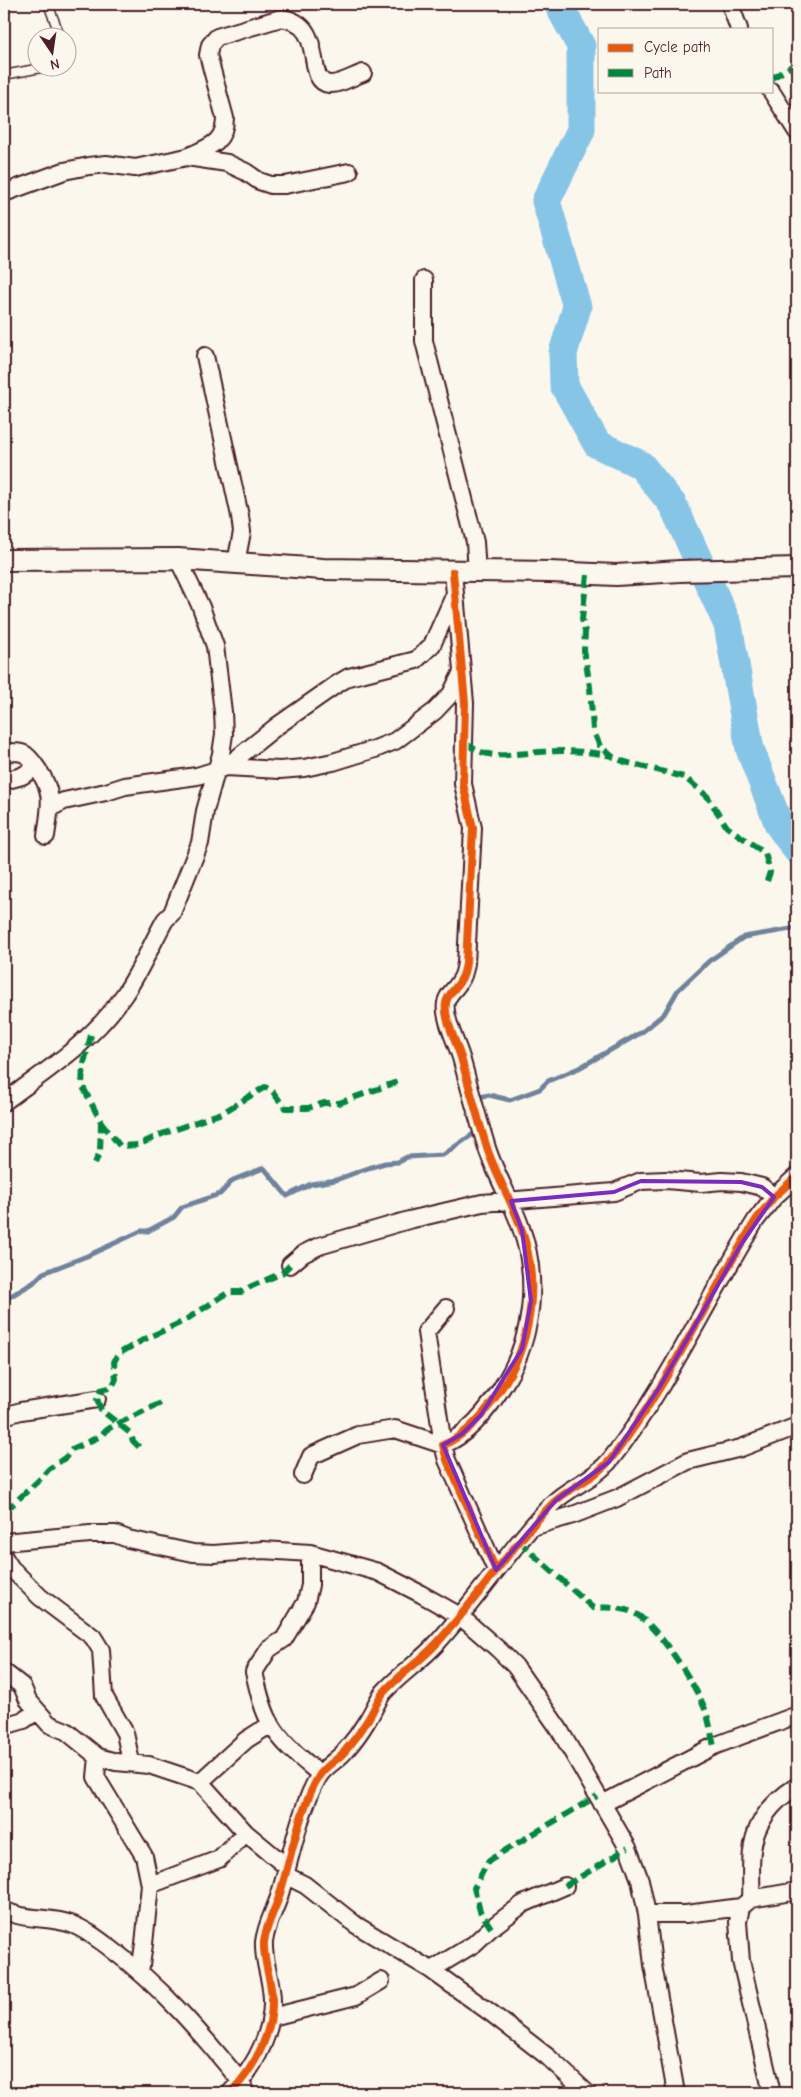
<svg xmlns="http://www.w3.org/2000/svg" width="801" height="2097" font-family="'Comic Neue',sans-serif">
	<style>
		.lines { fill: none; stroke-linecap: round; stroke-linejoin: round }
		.stream { stroke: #6f839c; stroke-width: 5 }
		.river { stroke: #87c5e7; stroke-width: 29 }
		.service-casing { stroke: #4a1f2b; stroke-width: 11 }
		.minor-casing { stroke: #4a1f2b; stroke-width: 20 }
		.tertiary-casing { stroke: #4a1f2b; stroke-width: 24 }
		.service { stroke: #fbf7ec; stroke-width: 8 }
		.minor { stroke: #fbf7ec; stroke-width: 16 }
		.tertiary { stroke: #fbf7ec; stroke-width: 20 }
		.quiet { stroke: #00873e; stroke-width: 6; stroke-dasharray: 12 6; stroke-linecap: butt }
		.cycleway-casing { stroke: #fbf7ec; stroke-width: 11 }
		.cycleway { stroke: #e8590c; stroke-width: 8 }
		.marked { fill: none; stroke: #7b2cbf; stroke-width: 4; stroke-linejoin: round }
	</style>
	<rect width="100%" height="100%" fill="#fbf7ec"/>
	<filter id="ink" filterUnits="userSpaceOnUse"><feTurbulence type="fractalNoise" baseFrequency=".02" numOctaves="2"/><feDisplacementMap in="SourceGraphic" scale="10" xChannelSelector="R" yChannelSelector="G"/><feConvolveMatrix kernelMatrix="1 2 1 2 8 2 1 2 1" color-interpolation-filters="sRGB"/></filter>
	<g filter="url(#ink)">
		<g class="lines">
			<!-- stream -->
			<path class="stream" d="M479 1097 489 1095 510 1100 540 1089 548 1081 579 1068 642 1032 664 1014 678 990 709 961 744 937 797 928
				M4 1300 33 1283 43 1273 87 1256 141 1231H148L174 1217 182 1207 220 1194 233 1180 264 1168 287 1196 311 1184 336 1180 368 1168 385 1163 398 1162 407 1157 443 1155 479 1130"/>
			<!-- river -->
			<path class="river" d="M558 4 581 46V130L546 201 577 307 563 353 564 385 597 444 641 465 673 505 728 625 750 749 779 825 797 850"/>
			<defs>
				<path id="service" d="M48 4 61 38
					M4 75 41 68"/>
				<path id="minor" d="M730 4 739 29
					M771 91 797 132
					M189 156C209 147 225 143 225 118L208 55 210 45 217 37 281 18C328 24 303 81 329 84 339 85 354 76 363 73
					M4 193 64 171 89 166 106 164 135 168 187 157 227 163 246 172 259 181 271 185H285L349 172
					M424 280V341L475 542 477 572
					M205 356 240 516 242 532 236 563
					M453 572 465 703 463 784 473 828 466 963C465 969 464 976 460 981 456 989 447 994 446 1003 443 1018 458 1045 462 1061 470 1090 478 1119 487 1148 496 1176 512 1201 521 1228 539 1278 533 1336 506 1381 491 1406 470 1434 443 1445L447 1460 496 1570
					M4 752C24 752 25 751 37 768 55 793 50 806 46 836
					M226 767 277 726 337 684 349 677 416 660 432 645 454 596
					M4 781 22 776 36 767
					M50 808 64 801 106 792 125 786 197 776 226 767 280 770 304 768 333 762 375 749 395 741 435 711 451 694 462 672
					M4 1102C48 1069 93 1041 124 995 140 972 151 945 165 920L172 913 200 843 205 811 221 754 224 734 223 712 215 646 201 607 178 559
					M290 1265 303 1254 319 1246 409 1220 482 1203 614 1192 641 1181 666 1180 701 1183 722 1181 741 1182 762 1187 774 1197
					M4 1416 21 1411 97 1399
					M303 1475 311 1456 358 1435 395 1429 443 1445 426 1332 446 1308
					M532 1527 573 1515 617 1498 688 1461 741 1448 797 1426
					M4 1542 90 1534H115L128 1539 193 1553 214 1554 263 1550 310 1553 378 1572 421 1594 460 1616 499 1650 515 1666 559 1729 628 1848 640 1880 647 1914 653 1965 676 2093
					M310 1553V1585L306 1602 284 1639 269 1649 254 1672C258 1689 262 1709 271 1724 283 1745 302 1759 320 1774
					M4 1557 11 1568 40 1597 93 1637 101 1650 104 1696 125 1733 131 1762
					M4 1672 22 1686 28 1700 49 1724 66 1731 98 1757 116 1762 149 1765 200 1782 246 1833 287 1867
					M4 1726 24 1720 37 1711
					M98 1757 96 1777 144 1856 150 1885 144 1944 140 1972
					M200 1782 246 1740 271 1724
					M602 1804 714 1746 797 1715
					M285 1875 305 1885 356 1925 431 1970 491 2013 548 2057 587 2093
					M150 1885 219 1859 246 1833
					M751 1899 797 1891
					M4 1910C24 1921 50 1916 71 1924 85 1929 98 1939 110 1948 161 1986 201 2033 241 2082L245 2091
					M647 1914H686L741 1907
					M431 1970 474 1944 491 1928 523 1904 565 1886
					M272 2017 356 1996 381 1981
					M230 2093C256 2067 277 2026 271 1989 269 1973 263 1958 264 1942 266 1925 274 1912 279 1897 290 1861 300 1807 319 1776 325 1766 338 1760 345 1751 353 1742 361 1731 367 1721 373 1712 377 1701 383 1693 400 1674 421 1661 437 1643 478 1598 510 1548 552 1504 569 1487 595 1479 611 1459 668 1386 707 1299 756 1220L774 1197 797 1176
					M772 2093 741 1961 738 1922 741 1907 751 1899C752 1883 750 1867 752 1851 755 1822 773 1801 797 1786"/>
				<path id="tertiary" d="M4 560 178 559 323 569 550 572 616 575 680 571 797 568"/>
			</defs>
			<!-- service casing -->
			<use href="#service" class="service-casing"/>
			<!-- minor casing -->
			<use href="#minor" class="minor-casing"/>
			<!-- tertiary casing -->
			<use href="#tertiary" class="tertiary-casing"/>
			<!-- service -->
			<use href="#service" class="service"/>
			<!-- minor -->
			<use href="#minor" class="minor"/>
			<!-- tertiary -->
			<use href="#tertiary" class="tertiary"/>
			<!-- quiet -->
			<path class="quiet" d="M772 78 797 63
				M587 575 582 619 585 632 584 650 590 687 593 730 600 746 613 757 625 762 684 777 707 796 727 827 765 853 770 872 767 881
				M465 743C489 760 501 755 528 753 553 750 587 750 611 756
				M91 1035 83 1067 82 1085 101 1122 100 1152 95 1163
				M101 1122 120 1146 138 1145 162 1134 222 1113 265 1087 273 1092 285 1108H308L324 1103H339L397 1082
				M139 1447 133 1441 130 1433 101 1410 97 1399 101 1390 112 1387 116 1379 114 1362 118 1354 143 1340 184 1321 229 1292H241L252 1286 282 1273 290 1265
				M4 1509 12 1505 38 1481 49 1469 66 1457 72 1449 101 1436 106 1430 119 1423 163 1402
				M518 1541 593 1608C607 1607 622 1607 634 1613 657 1624 698 1688 706 1712 710 1723 711 1734 714 1746
				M565 1886 628 1848
				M491 1928 480 1911 474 1888 489 1860 597 1796"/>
			<defs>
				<path id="cycleway" d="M453 572 465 703 463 784 473 828 466 963C465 969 464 976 460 981 456 989 447 994 446 1003 443 1018 458 1045 462 1061 470 1090 478 1119 487 1148 496 1176 512 1201 521 1228 539 1278 533 1336 506 1381 491 1406 470 1434 443 1445L447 1460 496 1570
					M230 2093C256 2067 277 2026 271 1989 269 1973 263 1958 264 1942 266 1925 274 1912 279 1897 290 1861 300 1807 319 1776 325 1766 338 1760 345 1751 353 1742 361 1731 367 1721 373 1712 377 1701 383 1693 400 1674 421 1661 437 1643 478 1598 510 1548 552 1504 569 1487 595 1479 611 1459 668 1386 707 1299 756 1220L774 1197 797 1176"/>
			</defs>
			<!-- cycleway casing -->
			<use href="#cycleway" class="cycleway-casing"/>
			<!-- cycleway -->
			<use href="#cycleway" class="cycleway"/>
		</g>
	</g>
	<!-- marked area -->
	<path class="marked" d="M641 1181 741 1182 762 1187 774 1197 742 1243 659 1388 609 1462 556 1500 496 1570 443 1445 462 1434 481 1415 522 1349 531 1301 522 1230 511 1201 614 1192Z"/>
	<!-- margin -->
	<rect width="801" height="2097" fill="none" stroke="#fbf7ec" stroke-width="20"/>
	<rect x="10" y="10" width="781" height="2077" fill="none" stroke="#4a1f2b" stroke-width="2" filter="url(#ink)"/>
	<!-- legend -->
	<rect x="598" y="28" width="175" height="65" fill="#fbf7ec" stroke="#b4a19f"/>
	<rect x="608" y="44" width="25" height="8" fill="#e8590c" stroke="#b4a19f"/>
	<text x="644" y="52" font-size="15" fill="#4a1f2b">Cycle path</text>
	<rect x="608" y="69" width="25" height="8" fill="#00873e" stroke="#b4a19f"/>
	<text x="644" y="78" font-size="15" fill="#4a1f2b">Path</text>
	<!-- north arrow -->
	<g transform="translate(52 52) rotate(167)"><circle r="24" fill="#fbf7ec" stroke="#b4a19f"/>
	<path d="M0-4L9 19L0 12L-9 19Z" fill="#4a1f2b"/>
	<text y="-8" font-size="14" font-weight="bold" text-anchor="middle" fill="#4a1f2b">N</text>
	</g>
</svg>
